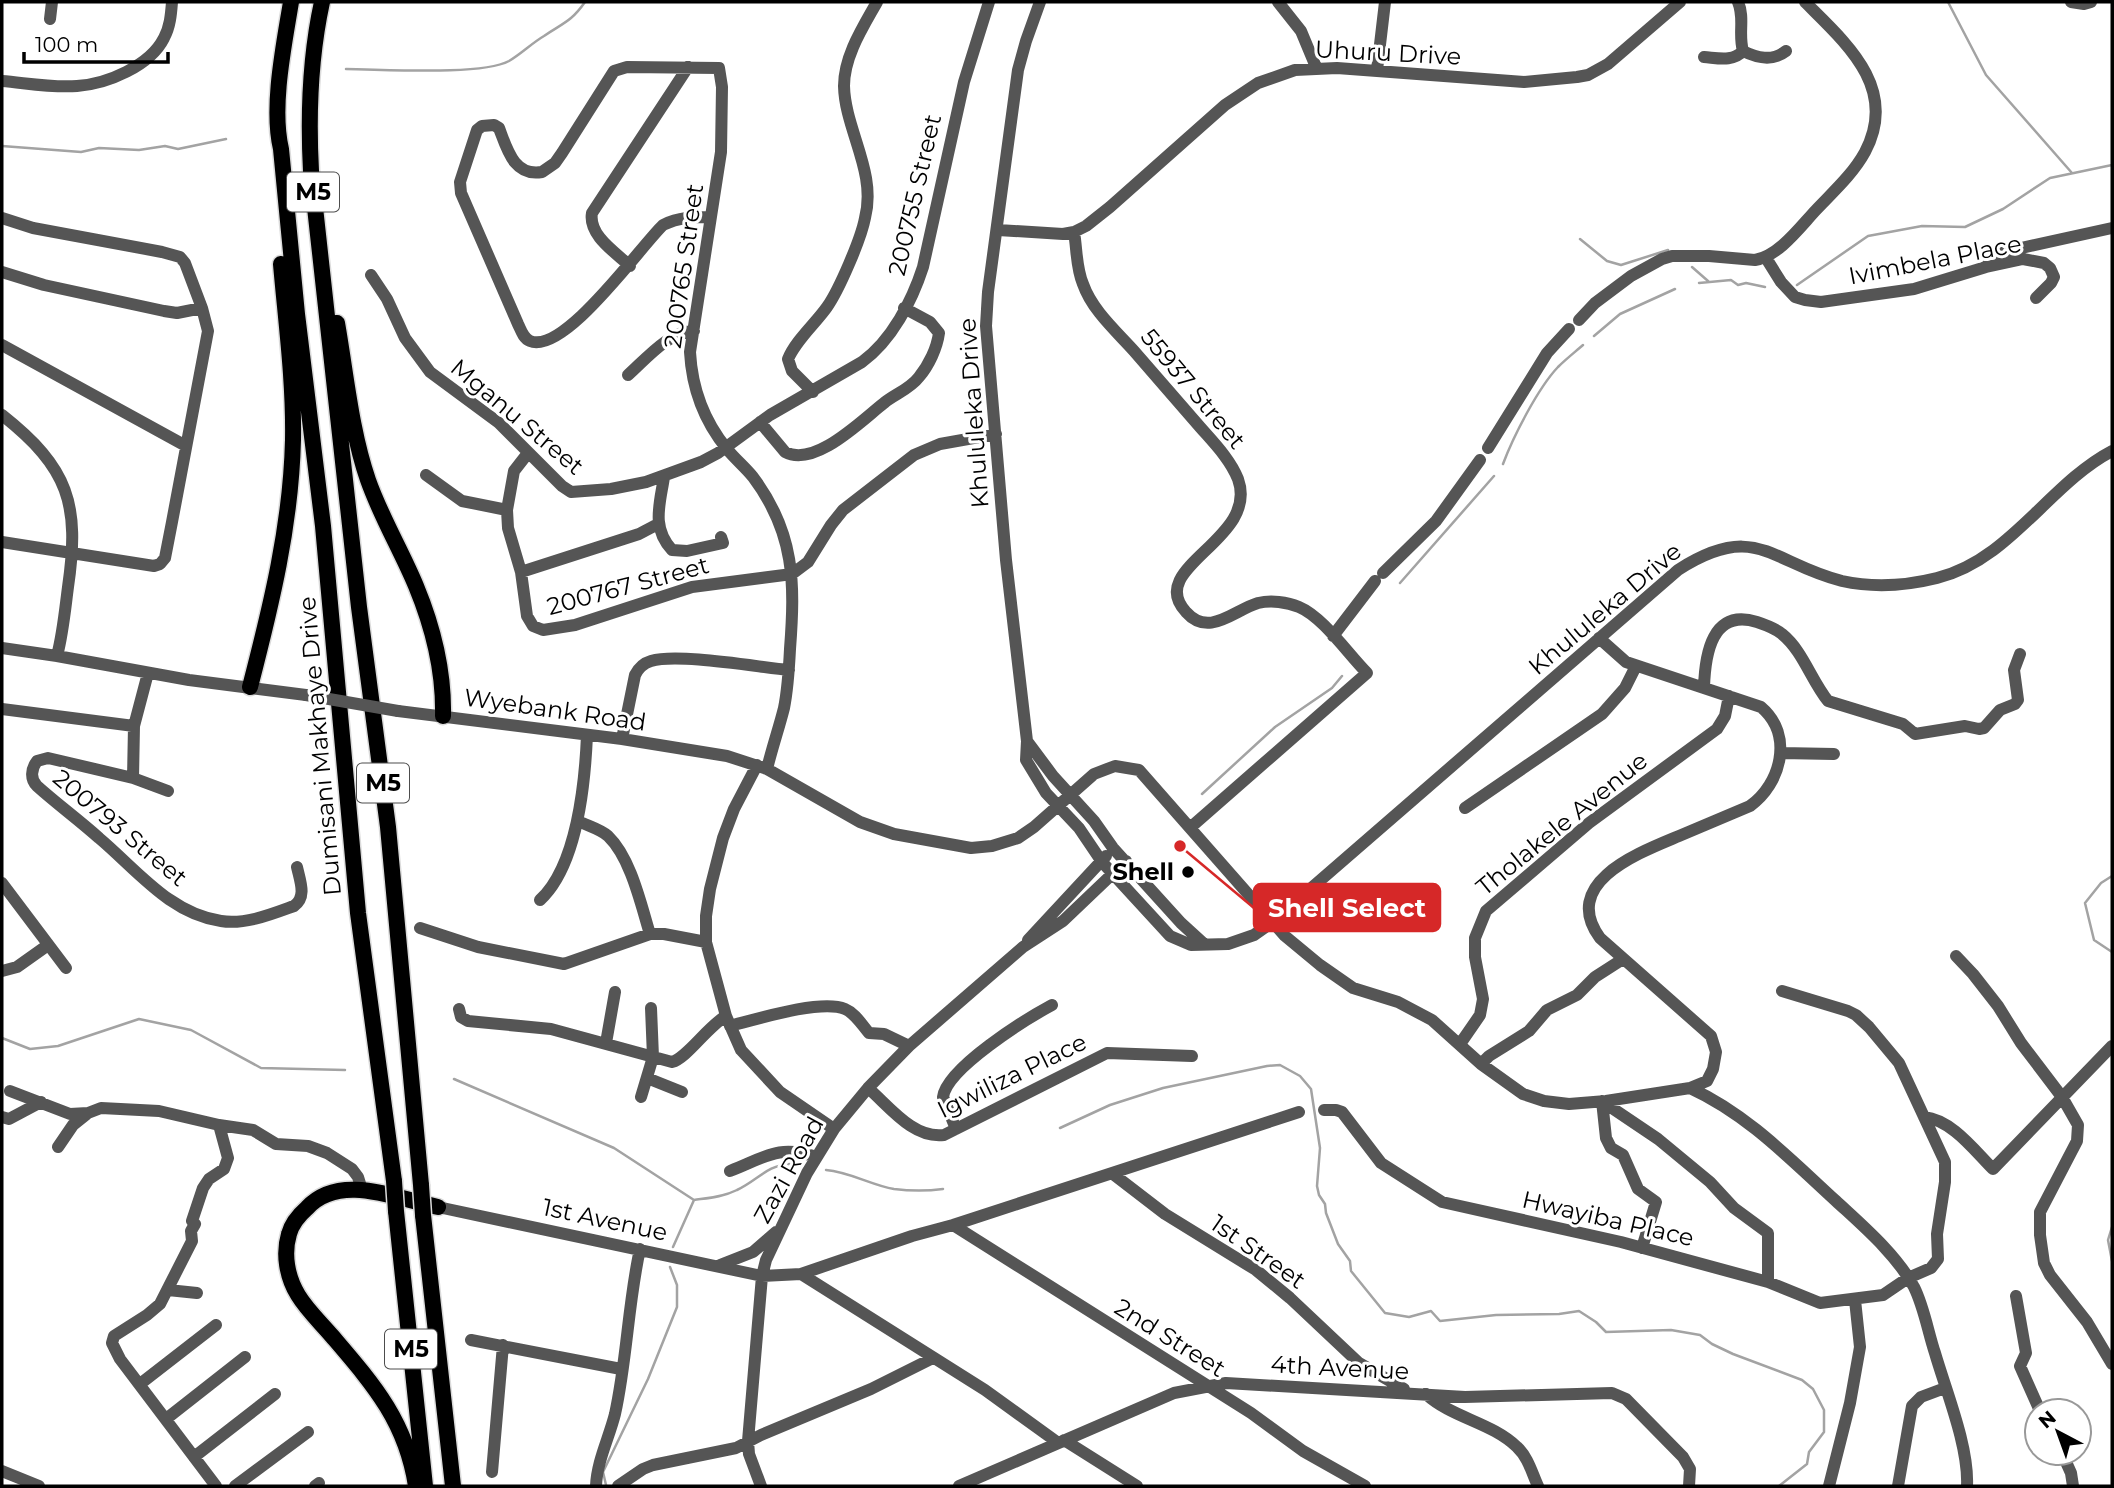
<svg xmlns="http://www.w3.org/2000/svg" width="2114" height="1488" font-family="Montserrat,sans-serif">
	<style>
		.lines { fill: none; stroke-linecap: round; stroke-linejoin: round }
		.stream { stroke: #a3a3a3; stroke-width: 2.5 }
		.major-casing { stroke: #dbdbdb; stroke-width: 19 }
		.minor { stroke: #555; stroke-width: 12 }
		.major { stroke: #000; stroke-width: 16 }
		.major-bridge-casing { stroke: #dbdbdb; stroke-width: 19; stroke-linecap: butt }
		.minor-bridge { stroke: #555; stroke-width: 12 }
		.major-bridge { stroke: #000; stroke-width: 16 }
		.poi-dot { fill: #000; stroke: #fff; stroke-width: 2.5 }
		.labels { text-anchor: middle; stroke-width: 6; stroke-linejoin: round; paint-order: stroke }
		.shield { fill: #fff; stroke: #4c4c4c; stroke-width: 2 }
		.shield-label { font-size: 23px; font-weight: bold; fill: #000 }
		.street-label { font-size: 24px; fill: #000; stroke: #fff }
		.poi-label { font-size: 24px; font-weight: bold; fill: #000; stroke: #fff; text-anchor: end }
		.leader { fill: none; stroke: #d62828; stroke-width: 2.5 }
		.callout-dot { fill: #d62828; stroke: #fff; stroke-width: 2.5 }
		.callout { fill: #d62828; stroke: #d62828; stroke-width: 2.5 }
		.callout-label { font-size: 26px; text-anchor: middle; font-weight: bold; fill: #fff }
	</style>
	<rect width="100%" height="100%" fill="#fff"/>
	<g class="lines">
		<!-- stream -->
		<path class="stream" d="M1948 2 1986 75 2072 173
			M346 69C381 69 481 76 509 61 521 54 532 43 544 36 563 23 571 22 585 2
			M2 146 81 152 99 148 139 150 165 146 178 149 226 139
			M1580 239 1607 261 1621 265 1668 250
			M1692 267 1708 281
			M1699 283 1731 280 1738 285 1746 283 1765 287
			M1797 285 1868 236 1922 226 1965 227 2003 209 2050 178 2112 165
			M1594 336 1620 314 1675 289
			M1503 464C1513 437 1538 388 1558 367 1566 359 1575 352 1583 345
			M1400 583 1494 476
			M1202 794 1275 727 1332 688 1342 676
			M2112 876 2101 883 2085 903 2094 940 2112 952
			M2 1038 30 1049 58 1046 139 1019 191 1030 261 1068 345 1070
			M454 1079 614 1148 694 1200C708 1198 723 1197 737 1190 757 1181 767 1165 790 1164
			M1060 1128 1110 1105 1163 1088 1267 1066 1280 1065 1300 1076 1311 1089 1320 1148 1317 1186 1319 1195 1325 1204 1326 1213 1338 1244 1350 1261 1351 1271 1385 1313 1409 1317 1431 1311 1440 1321 1496 1315 1559 1314 1579 1311 1596 1322 1606 1332 1671 1330 1700 1335 1712 1344 1733 1354 1802 1380 1813 1389 1824 1410V1432L1809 1452 1807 1464 1779 1486
			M826 1170C850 1172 871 1185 894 1189 910 1191 928 1191 943 1189
			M2112 1227 2108 1240 2112 1261
			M673 1247 694 1200
			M606 1485 603 1472 648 1379 677 1307V1285L670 1267"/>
		<defs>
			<path id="major" d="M291 2C284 45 271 107 281 149L297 314 323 526 358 913 394 1181
				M322 2C310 57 308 115 311 171L359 607 388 827 421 1185
				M337 323C346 374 351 431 368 480 381 517 401 550 416 586 433 627 444 672 443 716
				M250 687C271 606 291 525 293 440 294 381 286 322 281 264
				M396 1211 425 1486
				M423 1215 453 1486
				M416 1486C406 1421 373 1384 332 1336 321 1323 307 1310 298 1295 287 1277 283 1254 289 1234 292 1223 299 1215 307 1208 340 1172 397 1199 438 1207"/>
		</defs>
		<!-- major casing -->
		<use href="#major" class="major-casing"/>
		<!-- minor -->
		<path class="minor" d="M1040 2 1026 41 1018 70 988 292 986 326 1006 560 1027 741 1026 760 1046 793 1079 828 1102 862 1170 936 1191 945 1228 944 1254 935 1271 923 1678 570C1756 520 1771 563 1842 581 1874 588 1905 586 1937 578 2010 560 2049 484 2112 451
			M1278 2 1301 31 1316 67
			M1738 2C1745 18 1738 34 1743 51
			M2071 2 2084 4 2091 2
			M50 19 52 2
			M1743 51C1757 58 1772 62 1786 51
			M1704 57C1718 58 1733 62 1743 51
			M1377 70 1385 2
			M2 81C26 83 52 88 77 86 107 84 150 66 164 38 170 27 171 15 172 2
			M711 217C693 217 679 217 663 225 640 247 564 355 530 341 523 338 521 330 518 324L461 193 460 182 477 130 482 126 494 125 499 128C507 149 514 177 542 172L555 163 562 153 614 71 627 67 719 68 722 87 721 152 690 352C692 389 704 421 727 449 735 459 745 467 753 477 795 533 795 583 790 649 789 669 788 688 784 708 779 728 772 748 767 769
			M2 218 33 228 162 252 180 257 185 263 202 308 208 331 172 522 165 558 160 564 154 566 2 542
			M998 230 1063 234 1074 232 1086 226 1110 207 1225 105 1258 83 1295 70 1337 68 1524 82 1577 77 1588 75 1608 64 1680 2
			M1074 232C1077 249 1076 268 1083 284 1092 310 1116 331 1134 351 1156 376 1178 402 1200 427 1214 443 1230 459 1238 479 1260 540 1144 567 1186 612 1209 638 1234 610 1258 603 1271 600 1287 602 1299 607 1323 617 1348 654 1367 673L1191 827
			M1766 258 1781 282 1795 297 1805 300 1821 302 1914 289 1986 267 2023 259 2044 263 2050 268 2054 277 2051 283 2036 298
			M630 266C615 252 588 235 592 213L688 67
			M1986 267 1993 258 2003 252 2112 228
			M2 272 44 285 164 311 177 313 202 308
			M371 275 387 299 405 338 430 372 499 423 562 486 571 492 611 489 646 482 701 462 718 453 770 415 862 362C892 340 912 301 923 267L964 82 989 2
			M1579 320 1595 303 1631 276 1662 259 1672 256H1709L1755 260C1779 256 1800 227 1816 210 1833 192 1853 174 1865 152 1899 88 1846 43 1805 2
			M2 345 186 446
			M628 375C646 359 669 331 694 331
			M813 392 792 371 788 359C796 340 815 324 827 307 839 290 861 239 865 218 877 172 845 130 844 86 844 56 863 27 877 2
			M2 415C69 468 80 504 68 587 65 610 63 633 57 656
			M760 422 785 452C815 468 862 420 884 403 895 394 910 389 919 377 929 365 937 348 939 333L930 322 904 308
			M1488 448 1547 353 1569 329
			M528 453 514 471 507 510 508 528 521 572 527 616 533 626 543 630 575 625 692 587 792 574 808 562 831 525 843 510 914 455 940 444 996 434
			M426 475 462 501 507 510
			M664 477C660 504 651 527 672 550L687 551 723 543 721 537
			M521 572 639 534 658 524
			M1383 573 1436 521 1480 460
			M1333 636 1375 581
			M2 648 57 656 189 680 306 695
			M1704 688C1705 654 1712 608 1757 622 1766 625 1775 628 1782 634 1803 651 1811 680 1828 701L1903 724 1915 734 1965 726 1979 729 1984 728 2000 710 2015 704 2018 700 2014 670 2020 654
			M2 709 134 726
			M398 711 622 739 727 756 767 769 860 822 894 834 971 848 992 846 1018 838 1034 827 1094 774 1115 766 1139 770 1285 936 1320 965 1353 988 1398 1002 1432 1020 1481 1064 1523 1094 1544 1101 1569 1104 1606 1101 1690 1088 1707 1081 1713 1069 1716 1052 1711 1036 1600 938C1559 882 1641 852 1679 836 1703 826 1726 816 1750 806 1781 784 1794 735 1761 707L1626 662 1599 638
			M622 739 635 675C639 667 644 663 651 661 678 653 757 667 789 670
			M1027 741 1053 776 1094 821 1113 848 1181 923 1204 944
			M1781 753 1834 754
			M757 765 734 809 723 838 710 889 706 916V942L726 1016 741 1050 780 1092 834 1129
			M133 778 134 726 148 673
			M168 791 133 778 48 758 37 761C31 769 30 779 37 786 57 804 79 820 99 838 136 869 170 914 221 921 245 925 272 914 294 906 307 897 300 881 297 867
			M1465 808 1602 714 1625 688 1636 666
			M578 821C588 826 600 829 608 836 631 858 641 905 650 934
			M2 883 66 968
			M540 900C577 866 585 783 587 735
			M420 928 478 947 564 964 650 934H664L706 942
			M1028 940 1106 856
			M1956 956 1973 974 1998 1006 2021 1043 2062 1097 2078 1125 2077 1141 2040 1212V1235L2044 1263 2050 1275 2087 1322 2112 1364
			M2 971 17 967 48 945
			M459 1009 461 1017 468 1021 551 1029 672 1062C687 1058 707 1027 726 1016
			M730 1026C757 1019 821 999 845 1009 855 1013 862 1025 869 1033L884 1034 909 1046
			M606 1043 615 992
			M1460 1044 1480 1015 1483 999 1475 957V938L1486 911 1589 823 1717 729 1725 716 1729 696
			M1481 1064 1489 1056 1529 1031 1547 1010 1577 995 1595 977 1623 959
			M647 1078 682 1092
			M868 1088C889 1106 913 1139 944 1135L1107 1053 1192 1056
			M1690 1088C1747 1114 1790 1159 1836 1201 1863 1226 1896 1254 1914 1287 1924 1307 1928 1332 1935 1353 1946 1391 1969 1447 1967 1486
			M10 1091 70 1114 88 1113
			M641 1097 653 1057 651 1008
			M1602 1101 1606 1138 1611 1148 1623 1155 1638 1189 1656 1202 1642 1248
			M1606 1101 1612 1108 1658 1139 1710 1182 1734 1208 1768 1233V1282
			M1324 1110H1336L1342 1112 1381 1163 1442 1202 1621 1242 1768 1282 1820 1303 1883 1295 1908 1278 1931 1268 1938 1259 1937 1234 1945 1182V1162L1899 1063 1869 1027 1856 1015 1848 1011 1782 991
			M2 1117 9 1119 41 1102
			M1924 1117C1952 1120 1974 1150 1993 1169L2112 1046
			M956 1129 943 1097C947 1068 1026 1019 1052 1005
			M58 1147 73 1125 88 1113 101 1108 159 1111 219 1125 253 1130 276 1144 308 1146 327 1153 352 1169 358 1177 362 1190
			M730 1171C764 1158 778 1144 816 1157
			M1113 1174 1165 1214 1256 1270 1290 1298 1359 1363 1404 1389
			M438 1207 762 1276 801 1274 912 1236 953 1225 1299 1112
			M953 1225 1251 1413 1303 1451 1365 1486
			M720 1265 753 1252 776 1232
			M801 1274 985 1390 1057 1442
			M168 1290 197 1293
			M2016 1296 2026 1353 2020 1366 2040 1411
			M471 1340 621 1369
			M140 1384 216 1325
			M1426 1394C1452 1418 1491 1422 1517 1447 1528 1457 1532 1473 1538 1486
			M166 1419 245 1357
			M1064 1440 1137 1486
			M2062 1453 2071 1473 2073 1486
			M194 1457 275 1394
			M2 1471 39 1486
			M492 1472 503 1345
			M216 1486 120 1359 112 1343 114 1336 147 1315 160 1304 192 1241 191 1231 195 1224 192 1221 203 1188 209 1179 224 1169 228 1158 219 1125
			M235 1486 308 1432
			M315 1486 319 1483
			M596 1486C597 1461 609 1438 615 1414 627 1360 628 1303 640 1249
			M618 1486 643 1469 653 1465 736 1448 761 1435 871 1389 933 1358
			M761 1486 749 1454 748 1441 762 1276 766 1260 807 1173 834 1129 868 1088 909 1046 1023 947 1063 921 1126 861
			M959 1486 1174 1393 1226 1383 1465 1397 1612 1393 1626 1399 1683 1457 1690 1469 1689 1486
			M1829 1486 1850 1403 1860 1347 1855 1300
			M1898 1486 1912 1406 1921 1397 1945 1388"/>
		<!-- major -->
		<use href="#major" class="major"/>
		<defs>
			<path id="major-bridge" d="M394 1181 396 1211
				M421 1185 423 1215"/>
		</defs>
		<!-- major-bridge casing -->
		<use href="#major-bridge" class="major-bridge-casing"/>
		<!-- minor-bridge -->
		<path class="minor-bridge" d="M306 695 398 711"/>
		<!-- major-bridge -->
		<use href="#major-bridge" class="major-bridge"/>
	</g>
	<!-- markers -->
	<circle class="poi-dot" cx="1188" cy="872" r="7"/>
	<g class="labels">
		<!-- shield labels -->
		<g class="shield">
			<rect x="287" y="172.5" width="52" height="39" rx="5"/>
			<rect x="357" y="763.5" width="52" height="39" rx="5"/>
			<rect x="385" y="1329.5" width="52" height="39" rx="5"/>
		</g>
		<g class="shield-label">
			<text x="313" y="200">M5</text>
			<text x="383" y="791">M5</text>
			<text x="411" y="1357">M5</text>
		</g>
		<!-- street labels -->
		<g class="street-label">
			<text transform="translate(1388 53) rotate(3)" y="8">Uhuru Drive</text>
			<text transform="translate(915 195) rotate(-77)" y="8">200755 Street</text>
			<text transform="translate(1935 260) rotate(-11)" y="8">Ivimbela Place</text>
			<text transform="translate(684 266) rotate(-82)" y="8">200765 Street</text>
			<text transform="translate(1193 389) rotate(50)" y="8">55937 Street</text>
			<text transform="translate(974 413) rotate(-94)" y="8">Khululeka Drive</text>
			<text transform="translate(517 417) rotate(40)" y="8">Mganu Street</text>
			<text transform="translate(628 586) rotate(-15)" y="8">200767 Street</text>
			<text transform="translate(1605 609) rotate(-40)" y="8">Khululeka Drive</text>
			<text transform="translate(555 710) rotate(8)" y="8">Wyebank Road</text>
			<text transform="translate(320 746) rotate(-95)" y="8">Dumisani Makhaye Drive</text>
			<text transform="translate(1562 824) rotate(-39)" y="8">Tholakele Avenue</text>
			<text transform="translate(120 828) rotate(40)" y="8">200793 Street</text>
			<text transform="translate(1012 1076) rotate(-26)" y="8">Igwiliza Place</text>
			<text transform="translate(789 1170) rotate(-61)" y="8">Zazi Road</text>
			<text transform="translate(1608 1219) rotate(13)" y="8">Hwayiba Place</text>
			<text transform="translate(605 1220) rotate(12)" y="8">1st Avenue</text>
			<text transform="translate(1258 1252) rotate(35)" y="8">1st Street</text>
			<text transform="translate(1170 1338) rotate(32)" y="8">2nd Street</text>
			<text transform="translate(1340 1368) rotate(3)" y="8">4th Avenue</text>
		</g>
		<!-- poi labels -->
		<g class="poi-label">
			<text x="1174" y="880">Shell</text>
		</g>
	</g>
	<!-- callouts -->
	<path class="leader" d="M1180 846L1254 908"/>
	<circle class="callout-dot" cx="1180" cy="846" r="7"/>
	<rect class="callout" x="1254" y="884" width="186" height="47" rx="7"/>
	<g class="callout-label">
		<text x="1347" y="917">Shell Select</text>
	</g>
	<!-- border -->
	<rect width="2114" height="1488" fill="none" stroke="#000000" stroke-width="7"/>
	<!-- north arrow -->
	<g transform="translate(2058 1432) rotate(319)"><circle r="33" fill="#ffffff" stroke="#999999" stroke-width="2"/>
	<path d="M0-5L12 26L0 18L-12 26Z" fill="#000000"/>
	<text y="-10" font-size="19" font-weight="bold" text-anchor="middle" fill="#000000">N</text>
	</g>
	<!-- scale -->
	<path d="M24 52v10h144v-10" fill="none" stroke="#000000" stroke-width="3.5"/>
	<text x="35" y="52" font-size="21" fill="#000000" stroke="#ffffff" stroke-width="5" paint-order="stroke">100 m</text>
</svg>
